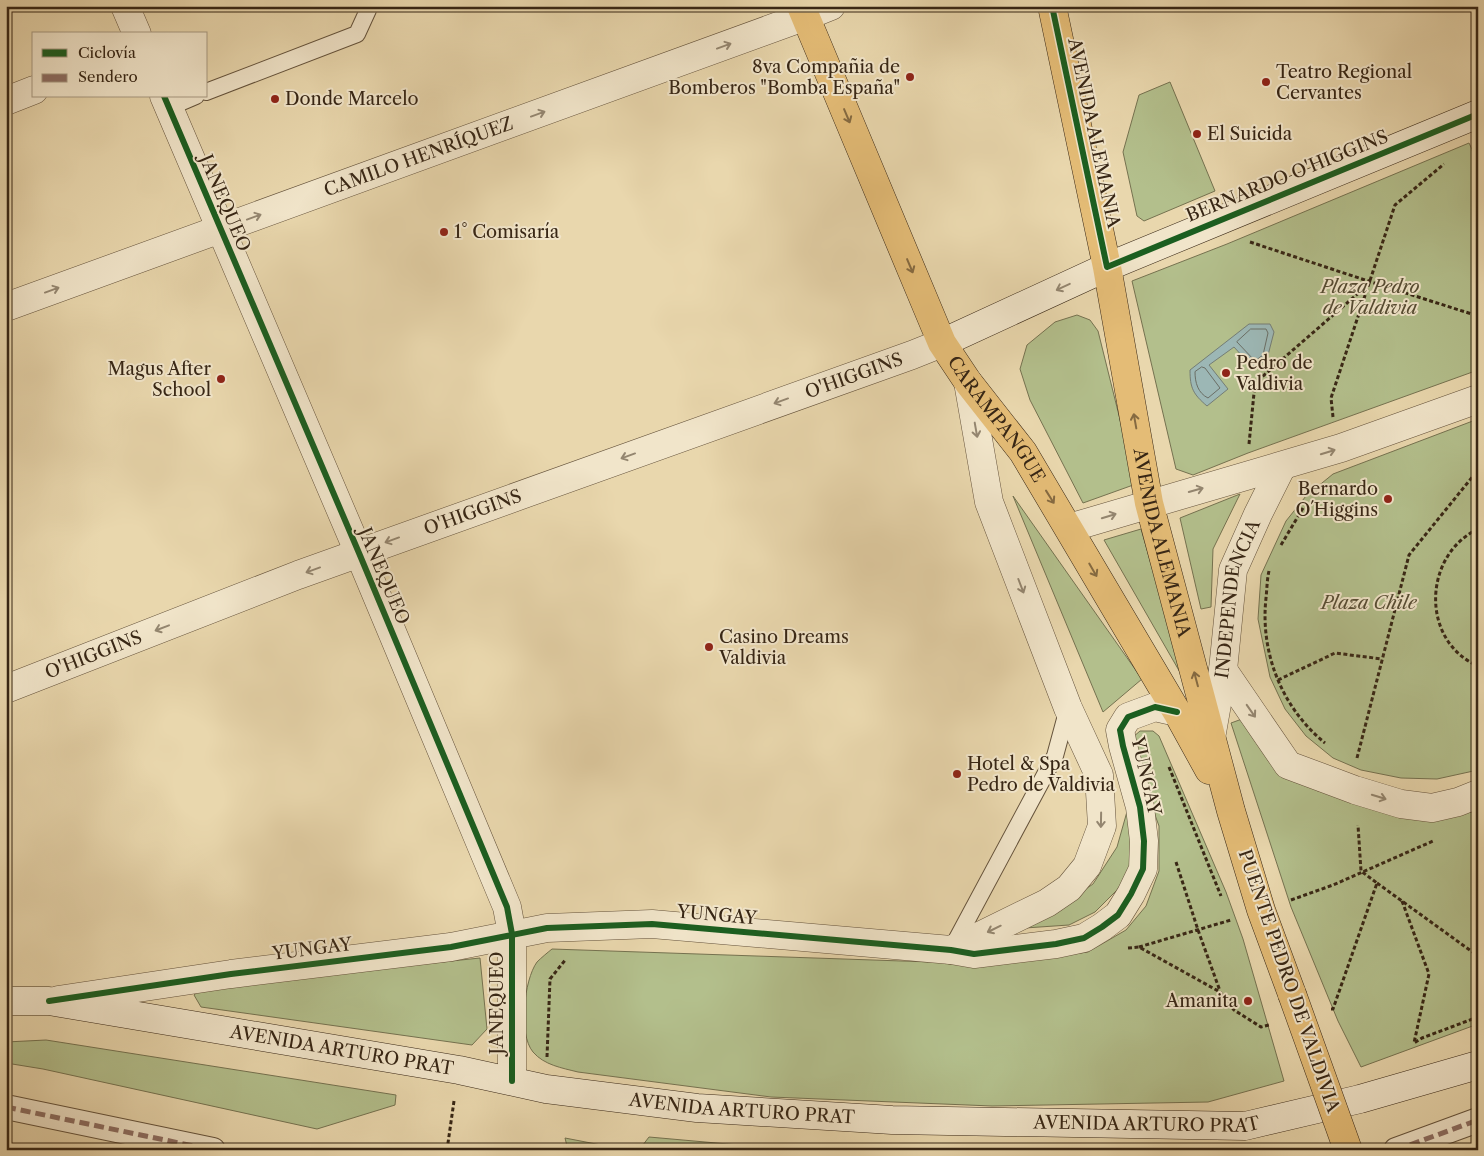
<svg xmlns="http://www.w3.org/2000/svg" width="1484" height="1156" font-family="'Libre Caslon Text',serif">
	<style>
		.green { fill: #b3bf8c; stroke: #757250 }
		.water { fill: #9cb7b5; stroke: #747d75 }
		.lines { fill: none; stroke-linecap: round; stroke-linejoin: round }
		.shore { stroke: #6a6e65; stroke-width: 1 }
		.service-casing { stroke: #64523b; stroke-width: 18 }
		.pedestrian-casing { stroke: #64523b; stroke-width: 26 }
		.minor-casing { stroke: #64523b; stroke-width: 29 }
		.tertiary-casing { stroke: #64523b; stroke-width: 29 }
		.secondary-casing { stroke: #372615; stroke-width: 29 }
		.primary-casing { stroke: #372615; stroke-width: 29 }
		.path { stroke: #372615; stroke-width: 3; stroke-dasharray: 4 2.5; stroke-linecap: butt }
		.service { stroke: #f1e5ca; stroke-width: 16 }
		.pedestrian { stroke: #f1e5ca; stroke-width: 24 }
		.minor { stroke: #f1e5ca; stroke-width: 28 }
		.tertiary { stroke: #f1e5ca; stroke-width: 28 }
		.secondary { stroke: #f1e5ca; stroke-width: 28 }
		.primary { stroke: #e4bc76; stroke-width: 28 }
		.primary-bridge-casing { stroke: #372615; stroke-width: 29; stroke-linecap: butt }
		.primary-bridge { stroke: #e4bc76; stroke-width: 28 }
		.quiet { stroke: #8d6e63; stroke-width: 5; stroke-dasharray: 10 5; stroke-linecap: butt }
		.cycleway-casing { stroke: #f1e5ca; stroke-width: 9 }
		.cycleway { stroke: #1b5e20; stroke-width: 6 }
		.oneway { stroke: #948670 }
		.oneway2 { stroke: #856a41 }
		.poi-dot { fill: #8f2418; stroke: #f1e5ca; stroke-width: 2 }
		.labels { text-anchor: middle; stroke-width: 4; stroke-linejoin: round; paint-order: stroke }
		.poi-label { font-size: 18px; fill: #372615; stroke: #f1e5ca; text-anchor: start }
		.street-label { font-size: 18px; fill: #372615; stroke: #f1e5ca }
		.park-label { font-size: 18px; font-style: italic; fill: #564c33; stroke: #f1e5ca }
	</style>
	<rect width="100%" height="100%" fill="#e9d7ad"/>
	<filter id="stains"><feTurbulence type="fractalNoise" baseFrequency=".004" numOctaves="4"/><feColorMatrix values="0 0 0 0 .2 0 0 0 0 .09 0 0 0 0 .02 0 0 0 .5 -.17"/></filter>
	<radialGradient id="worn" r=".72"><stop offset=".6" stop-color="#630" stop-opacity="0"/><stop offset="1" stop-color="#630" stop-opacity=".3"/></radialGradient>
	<!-- green -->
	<path class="green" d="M1170 82 1215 191 1144 221 1137 216 1123 152 1139 95Z
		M1469 143 1478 162V370L1248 453 1193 475 1176 469 1132 281 1227 244Z
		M1077 315 1090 320 1098 331 1136 484 1083 503 1030 400 1020 369 1027 345 1055 322Z
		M1478 419V770L1437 779 1401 778 1361 770 1333 758 1306 736 1285 709 1270 677 1258 619 1261 575 1286 521 1306 496 1333 474Z
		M1240 494 1213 549 1211 607 1201 609 1180 518Z
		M1013 496 1142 679 1103 712Z
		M1141 529 1185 681 1104 540Z
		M1242 719 1288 773 1318 791 1452 813 1473 812 1478 810V1024L1361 1067 1338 1021 1291 907 1231 723Z
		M1140 731H1153L1159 736 1226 892 1243 939 1284 1081 1208 1102 992 1106 771 1097 578 1072C562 1068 544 1065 533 1052 518 1034 524 980 537 962 541 958 547 953 552 949L960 963 1058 956 1088 952 1126 930 1146 906 1159 871V826L1136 762 1133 737Z
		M1130 801 1134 857 1120 887 1095 912 1069 925 1025 928 1058 908 1093 884 1117 847Z
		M480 958 487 1029 472 1045 201 1007 194 995 204 987Z
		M46 1040 396 1095 395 1105 317 1129 43 1069 6 1063V1042Z
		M649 1137 795 1150H639Z
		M565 1138 627 1150H568Z"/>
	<!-- water -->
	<path class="water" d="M1249 324H1270L1274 332 1267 359 1254 369 1234 347 1209 365 1228 389 1207 406C1193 394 1190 388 1190 370Z"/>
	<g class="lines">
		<!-- shore -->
		<path class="shore" d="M1251 329H1266L1268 333 1263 355 1255 361 1237 342Z
			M1202 367 1205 368 1220 388 1208 398C1198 393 1195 383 1195 372Z"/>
		<defs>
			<path id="service" d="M206 92 357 34 368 10
				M168 108 196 96
				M952 948 1055 756 1068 708"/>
			<path id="pedestrian" d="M6 1107 213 1150
				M1396 1150 1478 1120"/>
			<g id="minor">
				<path d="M125 6 137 34"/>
				<path d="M164 96 359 553 507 907 512 934V1081"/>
				<path d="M6 101 34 90"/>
				<path id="s1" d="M6 307 806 16"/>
				<path d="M1069 528 1341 448 1478 399"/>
				<path d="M1223 670 1288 765 1355 790 1401 804 1432 808 1458 802 1478 794"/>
				<path id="s2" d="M6 689 298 575 912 355 942 343"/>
				<path id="s3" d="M1211 738 1223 670 1233 570 1258 514 1282 466"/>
				<path d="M951 950 1047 903 1069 888 1087 866 1102 826 1099 775 1068 708 989 502 968 382"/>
				<path d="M58 1000 231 974 451 947 547 928 652 924 951 950 974 954 1056 944 1084 938 1102 927 1118 915 1131 894 1143 869 1144 841 1140 807 1123 746 1120 730 1128 717 1155 707 1177 712"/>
			</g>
			<path id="tertiary" d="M806 16 831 6"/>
			<g id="secondary">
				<path d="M942 343 1107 267 1478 114"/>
				<path id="s4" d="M6 1001H49L459 1070 546 1089 697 1108 892 1120 1245 1126 1360 1099 1478 1065"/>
			</g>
			<g id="primary">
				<path id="s5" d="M801 6 942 343 968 382 1023 452 1177 712 1209 770"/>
				<path id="s6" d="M1052 6 1107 267 1149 503 1231 811 1261 910 1292 994"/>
			</g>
		</defs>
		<!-- service casing -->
		<use href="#service" class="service-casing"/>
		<!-- pedestrian casing -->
		<use href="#pedestrian" class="pedestrian-casing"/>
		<!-- minor casing -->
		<use href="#minor" class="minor-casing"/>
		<!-- tertiary casing -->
		<use href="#tertiary" class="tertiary-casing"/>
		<!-- secondary casing -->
		<use href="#secondary" class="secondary-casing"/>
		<!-- primary casing -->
		<use href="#primary" class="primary-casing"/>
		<!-- path -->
		<path class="path" d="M1473 150 1478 162
			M1250 242 1371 282 1478 316
			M1333 417 1331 398 1395 205 1444 164
			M1249 444 1255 383 1370 283
			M1478 529C1423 555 1420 641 1478 666
			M1281 545 1303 508
			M1269 571C1267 579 1267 589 1266 598 1260 653 1282 708 1325 743
			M1278 680 1335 653 1382 659
			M1357 758 1409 555 1478 470
			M1169 767 1221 896
			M1176 862 1198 930 1220 991
			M1377 883 1478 956
			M1291 900 1333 885 1433 841
			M1402 901 1429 974 1414 1043 1422 1038 1478 1017
			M1139 947 1231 920
			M1128 948 1139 947 1220 992 1234 1010 1261 1027 1269 1025
			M1331 1009H1333L1377 883 1361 871 1358 825
			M547 1057 550 979 566 959
			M447 1150 454 1101"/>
		<!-- service -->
		<use href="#service" class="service"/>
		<!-- pedestrian -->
		<use href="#pedestrian" class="pedestrian"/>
		<!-- minor -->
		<use href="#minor" class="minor"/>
		<!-- tertiary -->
		<use href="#tertiary" class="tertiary"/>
		<!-- secondary -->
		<use href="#secondary" class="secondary"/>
		<!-- primary -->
		<use href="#primary" class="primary"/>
		<defs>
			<path id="primary-bridge" d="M1292 994 1348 1150"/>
		</defs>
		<!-- primary-bridge casing -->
		<use href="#primary-bridge" class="primary-bridge-casing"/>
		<!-- primary-bridge -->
		<use href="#primary-bridge" class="primary-bridge"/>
		<!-- quiet -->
		<path class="quiet" d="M6 1107 213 1150
			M1396 1150 1478 1120"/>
		<defs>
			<path id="cycleway" d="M1052 6 1107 267 1478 114
				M164 96 359 553 507 907 512 934V1081
				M49 1001 231 974 451 947 547 928 652 924 951 950 974 954 1056 944 1084 938 1102 927 1118 915 1131 894 1143 869 1144 841 1140 807 1123 746 1120 730 1128 717 1155 707 1177 712"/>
		</defs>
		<!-- cycleway casing -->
		<use href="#cycleway" class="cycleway-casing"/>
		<!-- cycleway -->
		<use href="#cycleway" class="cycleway"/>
	</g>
	<!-- one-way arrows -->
	<defs><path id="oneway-shaft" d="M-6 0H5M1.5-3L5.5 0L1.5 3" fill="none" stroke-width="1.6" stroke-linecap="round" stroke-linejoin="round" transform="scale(1.25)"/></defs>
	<g class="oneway">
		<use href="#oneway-shaft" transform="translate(724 46) rotate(-20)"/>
		<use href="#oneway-shaft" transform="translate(538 114) rotate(-20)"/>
		<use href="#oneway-shaft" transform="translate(254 217) rotate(-20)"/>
		<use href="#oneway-shaft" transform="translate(1063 287) rotate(155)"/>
		<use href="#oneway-shaft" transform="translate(52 290) rotate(-20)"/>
		<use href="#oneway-shaft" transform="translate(781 401) rotate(160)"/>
		<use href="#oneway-shaft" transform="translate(976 430) rotate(80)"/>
		<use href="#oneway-shaft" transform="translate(1328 452) rotate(-17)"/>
		<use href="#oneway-shaft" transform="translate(628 456) rotate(160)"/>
		<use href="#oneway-shaft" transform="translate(1196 490) rotate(-16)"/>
		<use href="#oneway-shaft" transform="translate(1109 516) rotate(-17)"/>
		<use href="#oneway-shaft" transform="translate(392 540) rotate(160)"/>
		<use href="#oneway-shaft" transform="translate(313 570) rotate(160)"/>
		<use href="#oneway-shaft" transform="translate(1021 586) rotate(69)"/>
		<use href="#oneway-shaft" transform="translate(162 628) rotate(159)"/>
		<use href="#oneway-shaft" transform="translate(1251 711) rotate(55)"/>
		<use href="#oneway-shaft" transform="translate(1379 797) rotate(17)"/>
		<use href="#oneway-shaft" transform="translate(1101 820) rotate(91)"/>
		<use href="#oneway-shaft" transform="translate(994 929) rotate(154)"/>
	</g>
	<g class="oneway2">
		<use href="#oneway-shaft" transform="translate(847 116) rotate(67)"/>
		<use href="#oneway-shaft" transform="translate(910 266) rotate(67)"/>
		<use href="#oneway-shaft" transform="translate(1135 421) rotate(-100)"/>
		<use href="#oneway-shaft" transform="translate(1050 497) rotate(58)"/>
		<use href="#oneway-shaft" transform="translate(1093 570) rotate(60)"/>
		<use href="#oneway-shaft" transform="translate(1196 679) rotate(-105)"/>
	</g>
	<!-- markers -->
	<g class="poi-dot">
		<circle cx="910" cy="77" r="5"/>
		<circle cx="1266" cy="82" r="5"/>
		<circle cx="275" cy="99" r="5"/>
		<circle cx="1197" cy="134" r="5"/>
		<circle cx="444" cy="232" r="5"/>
		<circle cx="1226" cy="373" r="5"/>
		<circle cx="221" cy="379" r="5"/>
		<circle cx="1388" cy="499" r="5"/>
		<circle cx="709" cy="647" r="5"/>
		<circle cx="957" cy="774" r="5"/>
		<circle cx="1248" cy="1001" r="5"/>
	</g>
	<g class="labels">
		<!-- poi labels -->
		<g class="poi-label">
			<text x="900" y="73" text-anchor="end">8va Compañia de<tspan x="900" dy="21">Bomberos "Bomba España"</tspan></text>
			<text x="1276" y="78">Teatro Regional<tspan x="1276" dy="21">Cervantes</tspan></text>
			<text x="285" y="105">Donde Marcelo</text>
			<text x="1207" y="140">El Suicida</text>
			<text x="454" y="238">1° Comisaría</text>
			<text x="1236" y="369">Pedro de<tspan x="1236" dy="21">Valdivia</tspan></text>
			<text x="211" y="375" text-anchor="end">Magus After<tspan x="211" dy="21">School</tspan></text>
			<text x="1378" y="495" text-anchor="end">Bernardo<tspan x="1378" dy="21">O´Higgins</tspan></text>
			<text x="719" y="643">Casino Dreams<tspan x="719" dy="21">Valdivia</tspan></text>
			<text x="967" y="770">Hotel &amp; Spa<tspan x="967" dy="21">Pedro de Valdivia</tspan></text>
			<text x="1238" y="1007" text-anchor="end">Amanita</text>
		</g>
		<!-- street labels -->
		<g class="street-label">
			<text transform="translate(1094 133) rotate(78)" y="6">AVENIDA ALEMANIA</text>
			<text dy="6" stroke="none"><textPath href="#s1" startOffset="439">CAMILO HENRÍQUEZ</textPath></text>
			<text transform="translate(1287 176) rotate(-22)" y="6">BERNARDO O'HIGGINS</text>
			<text transform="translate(225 203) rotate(67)" y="6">JANEQUEO</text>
			<text dy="6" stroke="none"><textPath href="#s2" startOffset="904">O'HIGGINS</textPath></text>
			<text dy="6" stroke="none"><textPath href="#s5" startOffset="459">CARAMPANGUE</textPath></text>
			<text dy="6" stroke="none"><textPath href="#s2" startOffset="499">O'HIGGINS</textPath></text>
			<text dy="6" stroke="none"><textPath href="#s6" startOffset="548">AVENIDA ALEMANIA</textPath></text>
			<text transform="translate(384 576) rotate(67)" y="6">JANEQUEO</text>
			<text dy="6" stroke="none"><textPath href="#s3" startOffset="142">INDEPENDENCIA</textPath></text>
			<text dy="6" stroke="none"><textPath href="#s2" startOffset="94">O'HIGGINS</textPath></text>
			<text transform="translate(1146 776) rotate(77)" y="6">YUNGAY</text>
			<text transform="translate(717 915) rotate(5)" y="6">YUNGAY</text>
			<text transform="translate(312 949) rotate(-7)" y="6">YUNGAY</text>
			<text transform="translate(1289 981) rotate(71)" y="6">PUENTE PEDRO DE VALDIVIA</text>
			<text transform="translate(497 1003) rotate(-90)" y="6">JANEQUEO</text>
			<text dy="6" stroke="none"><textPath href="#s4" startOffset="340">AVENIDA ARTURO PRAT</textPath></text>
			<text dy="6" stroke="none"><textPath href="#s4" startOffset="745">AVENIDA ARTURO PRAT</textPath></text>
			<text dy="6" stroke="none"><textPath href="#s4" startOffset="1150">AVENIDA ARTURO PRAT</textPath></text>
		</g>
		<!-- park labels -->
		<g class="park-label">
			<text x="1370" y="293">Plaza Pedro<tspan x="1370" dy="21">de Valdivia</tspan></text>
			<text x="1369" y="609">Plaza Chile</text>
		</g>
	</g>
	<!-- margin -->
	<rect width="1484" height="1156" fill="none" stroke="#e9d7ad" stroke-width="25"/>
	<rect x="8" y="8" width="1469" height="1141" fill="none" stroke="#372615" stroke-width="2.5"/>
	<rect x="12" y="12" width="1459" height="1131" fill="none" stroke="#372615"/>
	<!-- legend -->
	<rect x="32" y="32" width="175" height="65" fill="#f1e5ca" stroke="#a79982"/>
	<rect x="42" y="49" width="25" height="8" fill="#1b5e20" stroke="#a79982"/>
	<text x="78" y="58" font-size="15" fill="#372615">Ciclovía</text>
	<rect x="42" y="74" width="25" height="8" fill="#8d6e63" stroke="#a79982"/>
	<text x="78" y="82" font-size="15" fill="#372615">Sendero</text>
	<rect width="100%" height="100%" filter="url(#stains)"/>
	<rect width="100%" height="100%" fill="url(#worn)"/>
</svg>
